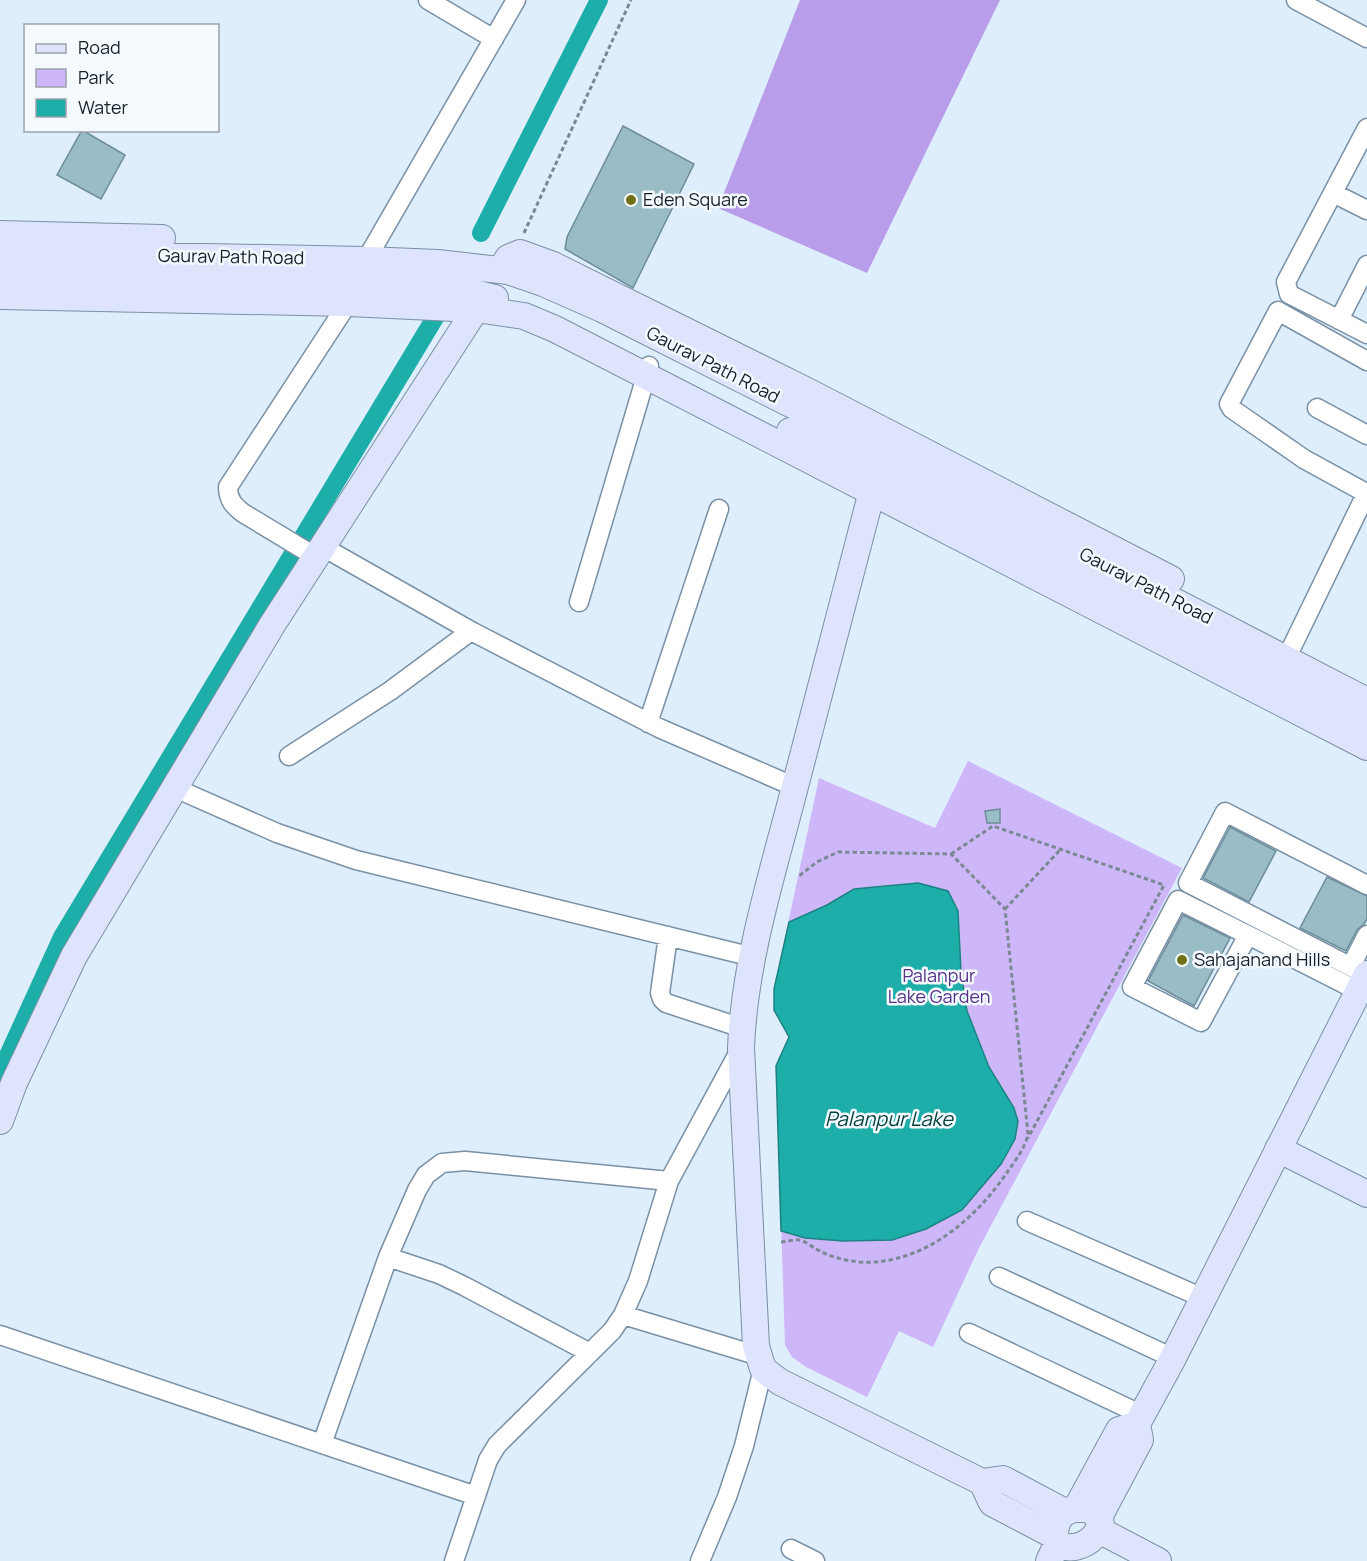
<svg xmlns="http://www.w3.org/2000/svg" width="1367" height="1561" font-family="Manrope,sans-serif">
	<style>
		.green { fill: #cdb7f8 }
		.forest { fill: #b89dea }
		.water { fill: #1eaea9; stroke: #1c8382; stroke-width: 1.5 }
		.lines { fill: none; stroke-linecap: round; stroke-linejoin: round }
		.canal { stroke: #1eaea9; stroke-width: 18 }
		.building { fill: #99bcc6; stroke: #6c8d97; stroke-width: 1.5 }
		.street-casing { stroke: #7990a5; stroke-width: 21 }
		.secondary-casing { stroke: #7990a5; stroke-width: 28 }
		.path { stroke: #7c8893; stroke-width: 3; stroke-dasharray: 4.5 3; stroke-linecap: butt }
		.street { stroke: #fff; stroke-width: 18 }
		.secondary { stroke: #dee4fb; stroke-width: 26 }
		.poi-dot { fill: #727116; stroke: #f5faff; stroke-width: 2 }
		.labels { text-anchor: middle; stroke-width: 5; stroke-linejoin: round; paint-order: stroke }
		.poi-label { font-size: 18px; fill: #161f27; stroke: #f5faff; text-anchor: start }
		.street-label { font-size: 18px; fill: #161f27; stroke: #f5faff }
		.park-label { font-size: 18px; fill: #563089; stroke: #f5faff }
		.water-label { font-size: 20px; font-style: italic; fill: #003f3c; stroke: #f5faff }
	</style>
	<rect width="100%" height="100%" fill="#dfeefc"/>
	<!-- green -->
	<path class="green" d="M968 761 1182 868 978 1250 933 1347 899 1331 867 1397 806 1367 792 1357 785 1345 776 1066 789 1037 774 1010V989L819 778 935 828Z"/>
	<!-- forest -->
	<path class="forest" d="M800 0H1000L867 273 718 208Z"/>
	<!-- water -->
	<path class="water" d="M918 883 948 891 958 911 961 972 967 1011 989 1067 1014 1108 1018 1121 1015 1139 1001 1164 962 1210 926 1229 892 1240 843 1241 805 1238 781 1231 776 1066 789 1037 774 1010V989L789 922 827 905 854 889Z"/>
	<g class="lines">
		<!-- canal -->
		<path class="canal" d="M481 233 599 0
			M0 1073 62 937 436 316"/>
	</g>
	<!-- building -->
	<path class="building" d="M623 126 694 164 633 288 565 249 567 237Z
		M82 130 125 155 101 199 57 175Z
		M1000 809V823H987L985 811Z
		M1230 827 1276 851 1249 902 1203 878Z
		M1327 877 1367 896V919L1364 924 1357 930 1346 951 1300 928Z
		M1183 915 1230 938 1194 1006 1148 981Z"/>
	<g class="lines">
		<defs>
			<path id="street" d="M428 0 494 39
				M1296 0 1367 38
				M1367 128 1286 282 1289 294 1367 334
				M1333 193 1367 210
				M366 260 516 0
				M1339 320 1367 265
				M1317 408 1367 435
				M1366 493 1304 459 1232 409 1229 404 1278 311 1367 361
				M323 547 471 631 659 728 795 787
				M316 557 243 513C234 506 228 500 228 487L348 303
				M579 602 649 366
				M1286 659 1367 492
				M648 723 719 509
				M289 756 390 691 471 631
				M175 788 277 833 356 860 753 957
				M1248 935 1178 900 1132 987 1201 1022 1248 935 1358 991
				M668 936 660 993 662 999 666 1003 742 1028
				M1351 966 1367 935
				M1367 975 1188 883 1225 812 1367 885
				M1027 1221 1203 1298
				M388 1257 439 1274 464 1286 590 1353
				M999 1277 1173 1358
				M623 1315 759 1356
				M969 1333 1142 1415
				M0 1335 476 1496
				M322 1444 388 1257 417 1190 426 1175 442 1163 465 1161 669 1181
				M791 1549 815 1561
				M454 1561 488 1460 497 1445 612 1331 623 1315 638 1281 669 1181 741 1048
				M700 1561 727 1497 744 1446 763 1369"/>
			<path id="secondary" d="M0 234 162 238
				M0 253 366 260 438 263 508 271 543 283 602 309 882 450 1367 701
				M501 270 508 258 520 253 553 265 807 391 1171 579
				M0 278 397 284 459 289 495 298
				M0 296 348 303 476 309 524 316 555 329 1367 747
				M790 431 877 473 1367 726
				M876 476C848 583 820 691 792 798 771 878 744 965 741 1048L756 1346 763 1369 780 1382 982 1482 1003 1479 1065 1512
				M0 1121 14 1083 74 956 272 625 483 298
				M1278 1149 1367 1194
				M982 1482 992 1503 1055 1536
				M1076 1509 1119 1430 1137 1424
				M1098 1519 1140 1440 1137 1424 1173 1358 1367 974
				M1101 1531 1158 1561
				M1049 1561 1057 1544C1052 1528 1058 1510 1077 1509 1125 1506 1090 1561 1057 1544"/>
		</defs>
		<!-- street casing -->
		<use href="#street" class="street-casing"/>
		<!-- secondary casing -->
		<use href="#secondary" class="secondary-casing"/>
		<!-- path -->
		<path class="path" d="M524 233 631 0
			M951 854 993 826 1164 885 1028 1138
			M1005 909 1060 850
			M781 1242C787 1242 794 1239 800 1240 805 1241 811 1246 816 1249 830 1257 843 1260 859 1262 920 1266 973 1222 1006 1174 1014 1162 1025 1149 1028 1134L1005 909 951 854 838 852 817 862 799 876"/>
		<!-- street -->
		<use href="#street" class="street"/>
		<!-- secondary -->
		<use href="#secondary" class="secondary"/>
	</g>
	<!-- markers -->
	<g class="poi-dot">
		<circle cx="631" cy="200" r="6"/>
		<circle cx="1182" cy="960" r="6"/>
	</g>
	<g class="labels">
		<!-- poi labels -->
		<g class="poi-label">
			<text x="643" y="206">Eden Square</text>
			<text x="1194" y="966">Sahajanand Hills</text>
		</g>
		<!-- street labels -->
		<g class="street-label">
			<text transform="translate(231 257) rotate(1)" y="6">Gaurav Path Road</text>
			<text transform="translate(713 365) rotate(27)" y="6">Gaurav Path Road</text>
			<text transform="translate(1146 586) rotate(27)" y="6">Gaurav Path Road</text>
		</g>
		<!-- park labels -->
		<g class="park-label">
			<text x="939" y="982">Palanpur<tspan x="939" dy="21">Lake Garden</tspan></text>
		</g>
		<!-- water labels -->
		<g class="water-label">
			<text x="889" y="1126">Palanpur Lake</text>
		</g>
	</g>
	<!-- legend -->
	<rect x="24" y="24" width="195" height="108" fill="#f5faff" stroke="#9ca2a9" stroke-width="1.5"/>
	<rect x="36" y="44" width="30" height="9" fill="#dee4fb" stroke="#9ca2a9" stroke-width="1.5"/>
	<text x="78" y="54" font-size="18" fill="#161f27">Road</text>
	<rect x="36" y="69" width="30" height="18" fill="#cdb7f8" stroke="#9ca2a9" stroke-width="1.5"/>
	<text x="78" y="84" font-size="18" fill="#161f27">Park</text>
	<rect x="36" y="99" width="30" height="18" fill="#1eaea9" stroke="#9ca2a9" stroke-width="1.5"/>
	<text x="78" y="114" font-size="18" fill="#161f27">Water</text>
</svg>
